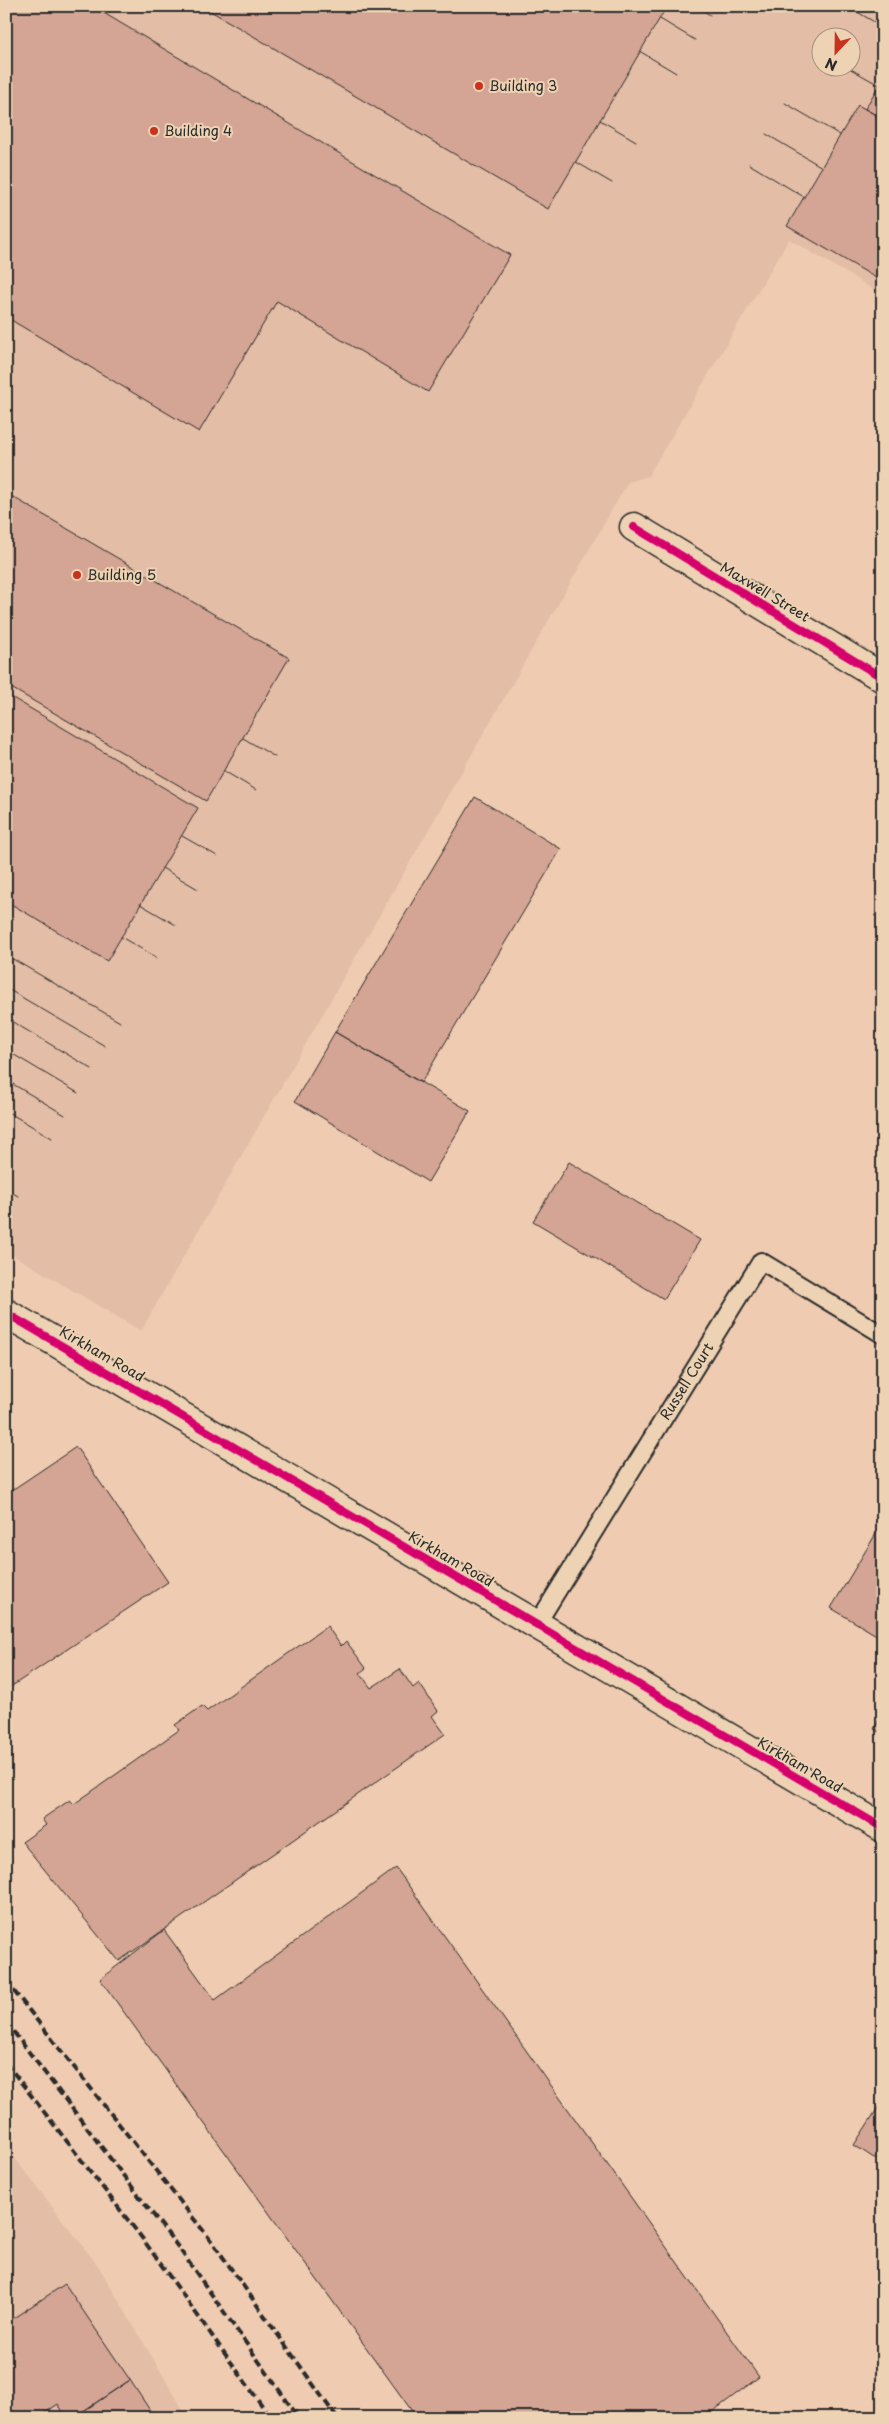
<svg xmlns="http://www.w3.org/2000/svg" width="889" height="2424" font-family="'Playpen Sans',sans-serif">
	<style>
		.built { fill: #e3bda6; fill-rule: evenodd }
		.building { fill: #d4a595; stroke: #2b2b2b }
		.lines { fill: none; stroke-linecap: round; stroke-linejoin: round }
		.service-casing { stroke: #2b2b2b; stroke-width: 20 }
		.minor-casing { stroke: #2b2b2b; stroke-width: 31 }
		.service { stroke: #edd3b4; stroke-width: 16 }
		.minor { stroke: #edd3b4; stroke-width: 28 }
		.tram { stroke: #2b2b2b; stroke-width: 1 }
		.rail { stroke: #2b2b2b; stroke-width: 4; stroke-dasharray: 8 4; stroke-linecap: butt }
		.cycleway-casing { stroke: #edd3b4; stroke-width: 11 }
		.cycleway { stroke: #d6006c; stroke-width: 8 }
		.poi-dot { fill: #c8321e; stroke: #edd3b4; stroke-width: 2 }
		.labels { text-anchor: middle; stroke-width: 4; stroke-linejoin: round; paint-order: stroke }
		.poi-label { font-size: 14px; fill: #2b2b2b; stroke: #edd3b4; text-anchor: start }
		.street-label { font-size: 14px; fill: #2b2b2b; stroke: #edd3b4 }
	</style>
	<rect width="100%" height="100%" fill="#efccb1"/>
	<filter id="ink" filterUnits="userSpaceOnUse"><feTurbulence type="fractalNoise" baseFrequency=".02" numOctaves="2"/><feDisplacementMap in="SourceGraphic" scale="10" xChannelSelector="R" yChannelSelector="G"/><feConvolveMatrix kernelMatrix="1 2 1 2 8 2 1 2 1" color-interpolation-filters="sRGB"/></filter>
	<g filter="url(#ink)">
		<!-- built -->
		<path class="built" d="M6 6H883V295L789 239 648 476 628 482 141 1331 6 1251ZM822 38H852V68H822Z
			M6 2147 99 2267 188 2418H6Z"/>
		<!-- building -->
		<path class="building" d="M6 6H92L510 255 428 392 277 301 199 432 6 317Z
			M202 6H667L548 209Z
			M883 78V119L865 109Z
			M858 105 883 119V282L787 226Z
			M6 493 289 658 206 801 6 685Z
			M6 694 198 808 107 961 6 901Z
			M475 797 561 849 421 1083 335 1032Z
			M335 1032 470 1111 428 1182 295 1101Z
			M569 1162 700 1240 664 1299 533 1221Z
			M76 1447 168 1582 6 1690V1494Z
			M883 1522V1639L831 1608Z
			M327 1626 341 1646 346 1641 366 1668 360 1673 371 1688 400 1669 413 1688 419 1683 438 1711 432 1716 445 1734 119 1961 22 1842 46 1825 42 1819 70 1800 74 1804 179 1730 175 1725 202 1706 207 1711Z
			M883 1713V1734L874 1729Z
			M396 1868 759 2377 704 2418H417L100 1979 164 1930 215 2000Z
			M883 2100V2164L854 2145Z
			M65 2284 130 2380 73 2418H67L58 2404 38 2418H6V2323Z
			M130 2380 155 2418H73Z"/>
		<g class="lines">
			<defs>
				<g id="service">
					<path id="s1" d="M537 1624 761 1261 883 1335"/>
				</g>
				<path id="minor" d="M634 527 883 678
					M6 1313 883 1828"/>
			</defs>
			<!-- service casing -->
			<use href="#service" class="service-casing"/>
			<!-- minor casing -->
			<use href="#minor" class="minor-casing"/>
			<!-- service -->
			<use href="#service" class="service"/>
			<!-- minor -->
			<use href="#minor" class="minor"/>
			<!-- tram -->
			<path class="tram" d="M696 6 710 15
				M847 6 883 27
				M660 19 695 40
				M817 49 822 52
				M641 52 676 73
				M849 68 879 85
				M785 103 840 135
				M600 120 636 141
				M766 134 822 167
				M576 162 612 183
				M749 164 804 197
				M243 738 275 757
				M224 771 256 790
				M182 836 217 856
				M162 868 198 889
				M140 904 176 925
				M121 937 157 958
				M6 955 120 1022
				M6 988 105 1046
				M6 1018 92 1069
				M6 1050 78 1093
				M6 1080 65 1115
				M6 1111 52 1138
				M6 1189 18 1196"/>
			<!-- rail -->
			<path class="rail" d="M6 1981 213 2243 337 2418
				M6 2022 178 2247 299 2418
				M6 2063 142 2238 271 2418"/>
			<defs>
				<path id="cycleway" d="M634 527 883 678
					M6 1313 883 1828"/>
			</defs>
			<!-- cycleway casing -->
			<use href="#cycleway" class="cycleway-casing"/>
			<!-- cycleway -->
			<use href="#cycleway" class="cycleway"/>
		</g>
	</g>
	<!-- markers -->
	<g class="poi-dot">
		<circle cx="479" cy="86" r="5"/>
		<circle cx="154" cy="131" r="5"/>
		<circle cx="77" cy="575" r="5"/>
	</g>
	<g class="labels">
		<!-- poi labels -->
		<g class="poi-label">
			<text x="489" y="91">Building 3</text>
			<text x="164" y="136">Building 4</text>
			<text x="87" y="580">Building 5</text>
		</g>
		<!-- street labels -->
		<g class="street-label">
			<text transform="translate(765 592) rotate(31)" y="5">Maxwell Street</text>
			<text transform="translate(102 1354) rotate(30)" y="5">Kirkham Road</text>
			<text dy="5" stroke="none"><textPath href="#s1" startOffset="285">Russell Court</textPath></text>
			<text transform="translate(451 1559) rotate(30)" y="5">Kirkham Road</text>
			<text transform="translate(800 1765) rotate(30)" y="5">Kirkham Road</text>
		</g>
	</g>
	<!-- margin -->
	<rect width="889" height="2424" fill="none" stroke="#edd3b4" stroke-width="25"/>
	<rect x="12" y="12" width="864" height="2399" fill="none" stroke="#2b2b2b" stroke-width="2" filter="url(#ink)"/>
	<!-- north arrow -->
	<g transform="translate(836 52) rotate(202)"><circle r="24" fill="#edd3b4" stroke="#9f907d"/>
	<path d="M0-4L9 19L0 12L-9 19Z" fill="#c8321e"/>
	<text y="-8" font-size="14" font-weight="bold" text-anchor="middle" fill="#2b2b2b">N</text>
	</g>
</svg>
